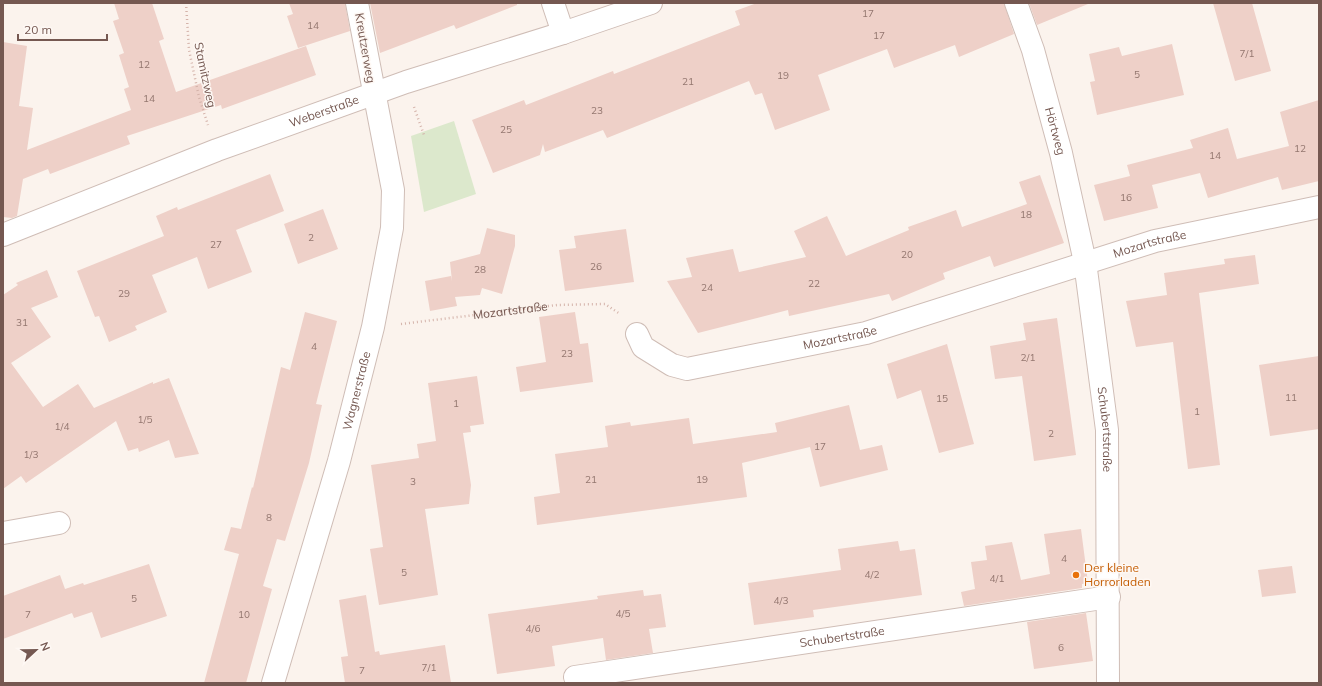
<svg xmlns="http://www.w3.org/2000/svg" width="1322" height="686" font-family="Mulish,sans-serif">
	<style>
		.green { fill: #dce8cc }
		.building { fill: #eed0c8 }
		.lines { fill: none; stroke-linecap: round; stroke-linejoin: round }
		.minor-casing { stroke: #cfbdb6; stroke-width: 24 }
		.path { stroke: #d4b3aa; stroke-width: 2.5; stroke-dasharray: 1 3; stroke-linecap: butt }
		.minor { stroke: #fff; stroke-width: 22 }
		.food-dot { fill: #e8710a; stroke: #fef8f4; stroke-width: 1.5 }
		.labels { text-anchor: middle; stroke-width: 3; stroke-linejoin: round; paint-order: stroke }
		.number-label { font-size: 10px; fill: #93766f }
		.street-label { font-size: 12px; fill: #755851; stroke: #fef8f4 }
		.food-label { font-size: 12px; fill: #c56008; stroke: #fef8f4; text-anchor: start }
	</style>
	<rect width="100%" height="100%" fill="#fbf3ed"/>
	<!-- green -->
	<path class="green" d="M454 121 476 194 424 212 411 136Z"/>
	<!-- building -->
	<path class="building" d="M114 3H152L164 39 159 41 176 92 306 46 316 75 222 109 221 105 127 136 130 144 50 174 48 169 23 179 17 216 12 218 3 217V42L27 46 19 106 33 108 27 150 131 110 124 89 129 87 119 55 124 53 113 21 119 19Z
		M289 3H345L350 31 298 48 287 16 293 14Z
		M370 3H517V5L456 29 454 25 380 53Z
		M757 3H1004L1014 34 959 57 955 45 894 68 887 49 818 75 830 110 775 130 762 93 755 95 749 81 607 138 603 130 545 152 543 144 540 155 493 173 472 120 524 100 526 105 613 71 614 74 740 25 735 11Z
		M1029 3H1088V4L1037 25Z
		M1213 3H1252L1271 71 1235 81Z
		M1172 44 1184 95 1097 115 1090 82 1095 81 1089 54 1119 47 1122 56Z
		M1319 100V181L1282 190 1278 177 1208 198 1200 173 1152 185 1158 208 1104 221 1094 185 1130 176 1127 165 1193 148 1190 140 1228 128 1237 159 1289 146 1280 112Z
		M270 174 284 211 236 230 252 272 208 289 197 257 152 275 167 312 135 326 137 330 109 342 99 316 95 317 77 271 164 236 156 216 177 207 178 210Z
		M1040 175 1064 243 994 267 990 256 943 273 945 279 892 301 889 294 789 316 788 310 698 333 667 281 692 277 686 258 733 249 739 272 806 257 794 231 827 216 846 256 909 230 908 227 956 210 962 227 1027 204 1019 182Z
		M323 209 338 249 298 264 284 224Z
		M487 228 515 235V246L502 294 482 288 480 295 455 297 457 306 430 311 425 281 451 276 452 281 450 262 480 254Z
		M626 229 634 282 565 291 559 250 576 248 574 236Z
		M1255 255 1259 284 1199 293 1220 465 1188 469 1173 342 1136 347 1126 301 1167 295 1164 273 1225 264 1224 259Z
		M47 270 58 297 31 308 51 337 11 363 43 407 78 384 94 408 153 382V384L169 378 199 454 175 458 169 440 139 452 138 448 128 451 116 421 26 483 21 476 3 489V295L18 285 16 283Z
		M305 312 337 321 316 404 322 405 309 463 285 541 277 539 263 586 272 589 246 683H204L239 554 224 550 231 527 241 529 252 487 253 488 281 367 290 370Z
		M575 312 580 344 588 343 593 382 520 392 516 367 546 362 539 317Z
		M1057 318 1076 455 1034 461 1022 376 995 379 990 346 1026 340 1023 323Z
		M947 344 974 444 939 453 921 390 897 399 887 364Z
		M1319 356V429L1270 436 1259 365Z
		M477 376 484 424 470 426 471 432 463 433 471 485 469 504 425 509 438 595 379 605 370 549 383 547 371 465 419 458 417 444 436 441 428 383Z
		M849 405 860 450 882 445 888 470 820 487 810 447 742 463 747 497 537 525 534 497 560 493 555 454 608 447 605 426 630 422 631 426 689 418 693 444 777 432 775 423Z
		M1081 529 1088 583 1082 584V588L964 606 961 592 975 589 971 562 987 560 985 546 1012 542 1021 580 1050 574 1044 534Z
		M898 541 900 551 915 549 922 595 813 610 814 617 754 625 748 583 841 570 838 549Z
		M149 564 167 616 101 638 92 612 74 618 72 613 3 639V596L60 575 65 589 83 583 84 585Z
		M1292 566 1296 593 1262 597 1258 570Z
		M643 590 644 596 661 594 666 627 649 629 653 653 606 660 603 638 552 646 555 666 497 674 488 614 598 599 597 596Z
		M366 595 375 652 379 651 380 655 445 645 451 683H345L341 657 348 656 339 600Z
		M1086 613 1093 661 1034 669 1027 622Z"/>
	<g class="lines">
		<defs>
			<g id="minor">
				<path d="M553 3 563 33"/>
				<path id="s2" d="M1016 3 1033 50 1061 153 1085 262 1107 430 1108 683"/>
				<path id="s3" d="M3 235 217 150 406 82 563 33 651 3"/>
				<path id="s4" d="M637 334 643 347 672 365 687 369 866 333 1155 241 1319 207"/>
				<path d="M3 533 59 523"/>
				<path id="s5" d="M575 677 1109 597"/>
				<path id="s6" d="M273 683 339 461 373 327 392 228 393 190 357 3"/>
			</g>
		</defs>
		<!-- minor casing -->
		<use href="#minor" class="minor-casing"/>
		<!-- path -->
		<g class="path">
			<path d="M186 3 189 50 199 97 208 125"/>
			<path d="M414 107 424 135"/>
			<path id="s1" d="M401 324 557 305 605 304 620 314"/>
		</g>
		<!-- minor -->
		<use href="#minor" class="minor"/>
	</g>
	<!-- markers -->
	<circle class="food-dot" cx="1076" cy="575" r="4"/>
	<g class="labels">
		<!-- number labels -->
		<g class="number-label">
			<text x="868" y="17">17</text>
			<text x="313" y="29">14</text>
			<text x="879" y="39">17</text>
			<text x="1247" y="57">7/1</text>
			<text x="144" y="68">12</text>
			<text x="1137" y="78">5</text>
			<text x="783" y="79">19</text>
			<text x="688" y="85">21</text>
			<text x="149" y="102">14</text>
			<text x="597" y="114">23</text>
			<text x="506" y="133">25</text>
			<text x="1300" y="152">12</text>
			<text x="1215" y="159">14</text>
			<text x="1126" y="201">16</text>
			<text x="1026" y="218">18</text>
			<text x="311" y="241">2</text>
			<text x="216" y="248">27</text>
			<text x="907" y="258">20</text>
			<text x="596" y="270">26</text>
			<text x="480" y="273">28</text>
			<text x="814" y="287">22</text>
			<text x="707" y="291">24</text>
			<text x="124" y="297">29</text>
			<text x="22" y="326">31</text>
			<text x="314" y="350">4</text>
			<text x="567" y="357">23</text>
			<text x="1028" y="361">2/1</text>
			<text x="1291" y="401">11</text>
			<text x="942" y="402">15</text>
			<text x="456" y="407">1</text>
			<text x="1197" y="415">1</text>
			<text x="145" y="423">1/5</text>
			<text x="62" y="430">1/4</text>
			<text x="1051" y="437">2</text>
			<text x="820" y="450">17</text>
			<text x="31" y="458">1/3</text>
			<text x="591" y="483">21</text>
			<text x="702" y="483">19</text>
			<text x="413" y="485">3</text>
			<text x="269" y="521">8</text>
			<text x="1064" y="562">4</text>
			<text x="404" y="576">5</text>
			<text x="872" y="578">4/2</text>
			<text x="997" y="582">4/1</text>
			<text x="134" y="602">5</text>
			<text x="781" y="604">4/3</text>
			<text x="623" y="617">4/5</text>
			<text x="28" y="618">7</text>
			<text x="244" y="618">10</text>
			<text x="533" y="632">4/6</text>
			<text x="1061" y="651">6</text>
			<text x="429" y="671">7/1</text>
			<text x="362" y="674">7</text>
		</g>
		<!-- street labels -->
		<g class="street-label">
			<text transform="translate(365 48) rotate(80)" y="4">Kreutzerweg</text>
			<text transform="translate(205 75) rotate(78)" y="4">Stamitzweg</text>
			<text dy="4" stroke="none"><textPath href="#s3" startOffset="344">Weberstraße</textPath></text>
			<text dy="4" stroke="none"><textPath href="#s2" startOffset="134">Hörtweg</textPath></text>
			<text dy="4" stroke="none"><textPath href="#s4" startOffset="544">Mozartstraße</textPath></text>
			<text dy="4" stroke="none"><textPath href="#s1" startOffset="110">Mozartstraße</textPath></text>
			<text dy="4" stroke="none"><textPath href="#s4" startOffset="220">Mozartstraße</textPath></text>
			<text dy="4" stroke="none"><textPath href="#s6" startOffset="304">Wagnerstraße</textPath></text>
			<text dy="4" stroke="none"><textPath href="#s2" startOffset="437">Schubertstraße</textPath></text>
			<text dy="4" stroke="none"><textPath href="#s5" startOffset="270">Schubertstraße</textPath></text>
		</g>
		<!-- food labels -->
		<g class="food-label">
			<text x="1084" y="572">Der kleine<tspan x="1084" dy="14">Horrorladen</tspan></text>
		</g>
	</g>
	<!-- border -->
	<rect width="1322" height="686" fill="none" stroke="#755851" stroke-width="8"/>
	<!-- north arrow -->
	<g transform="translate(36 650) rotate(68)" stroke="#fef8f4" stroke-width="3" paint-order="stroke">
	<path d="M0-3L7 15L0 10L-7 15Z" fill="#755851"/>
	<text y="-6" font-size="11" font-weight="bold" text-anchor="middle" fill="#755851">N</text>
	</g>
	<!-- scale -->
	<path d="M18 34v6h89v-6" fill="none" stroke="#755851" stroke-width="2"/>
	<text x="24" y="34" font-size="12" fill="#755851" stroke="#fef8f4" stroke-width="3" paint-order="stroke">20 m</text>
</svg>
